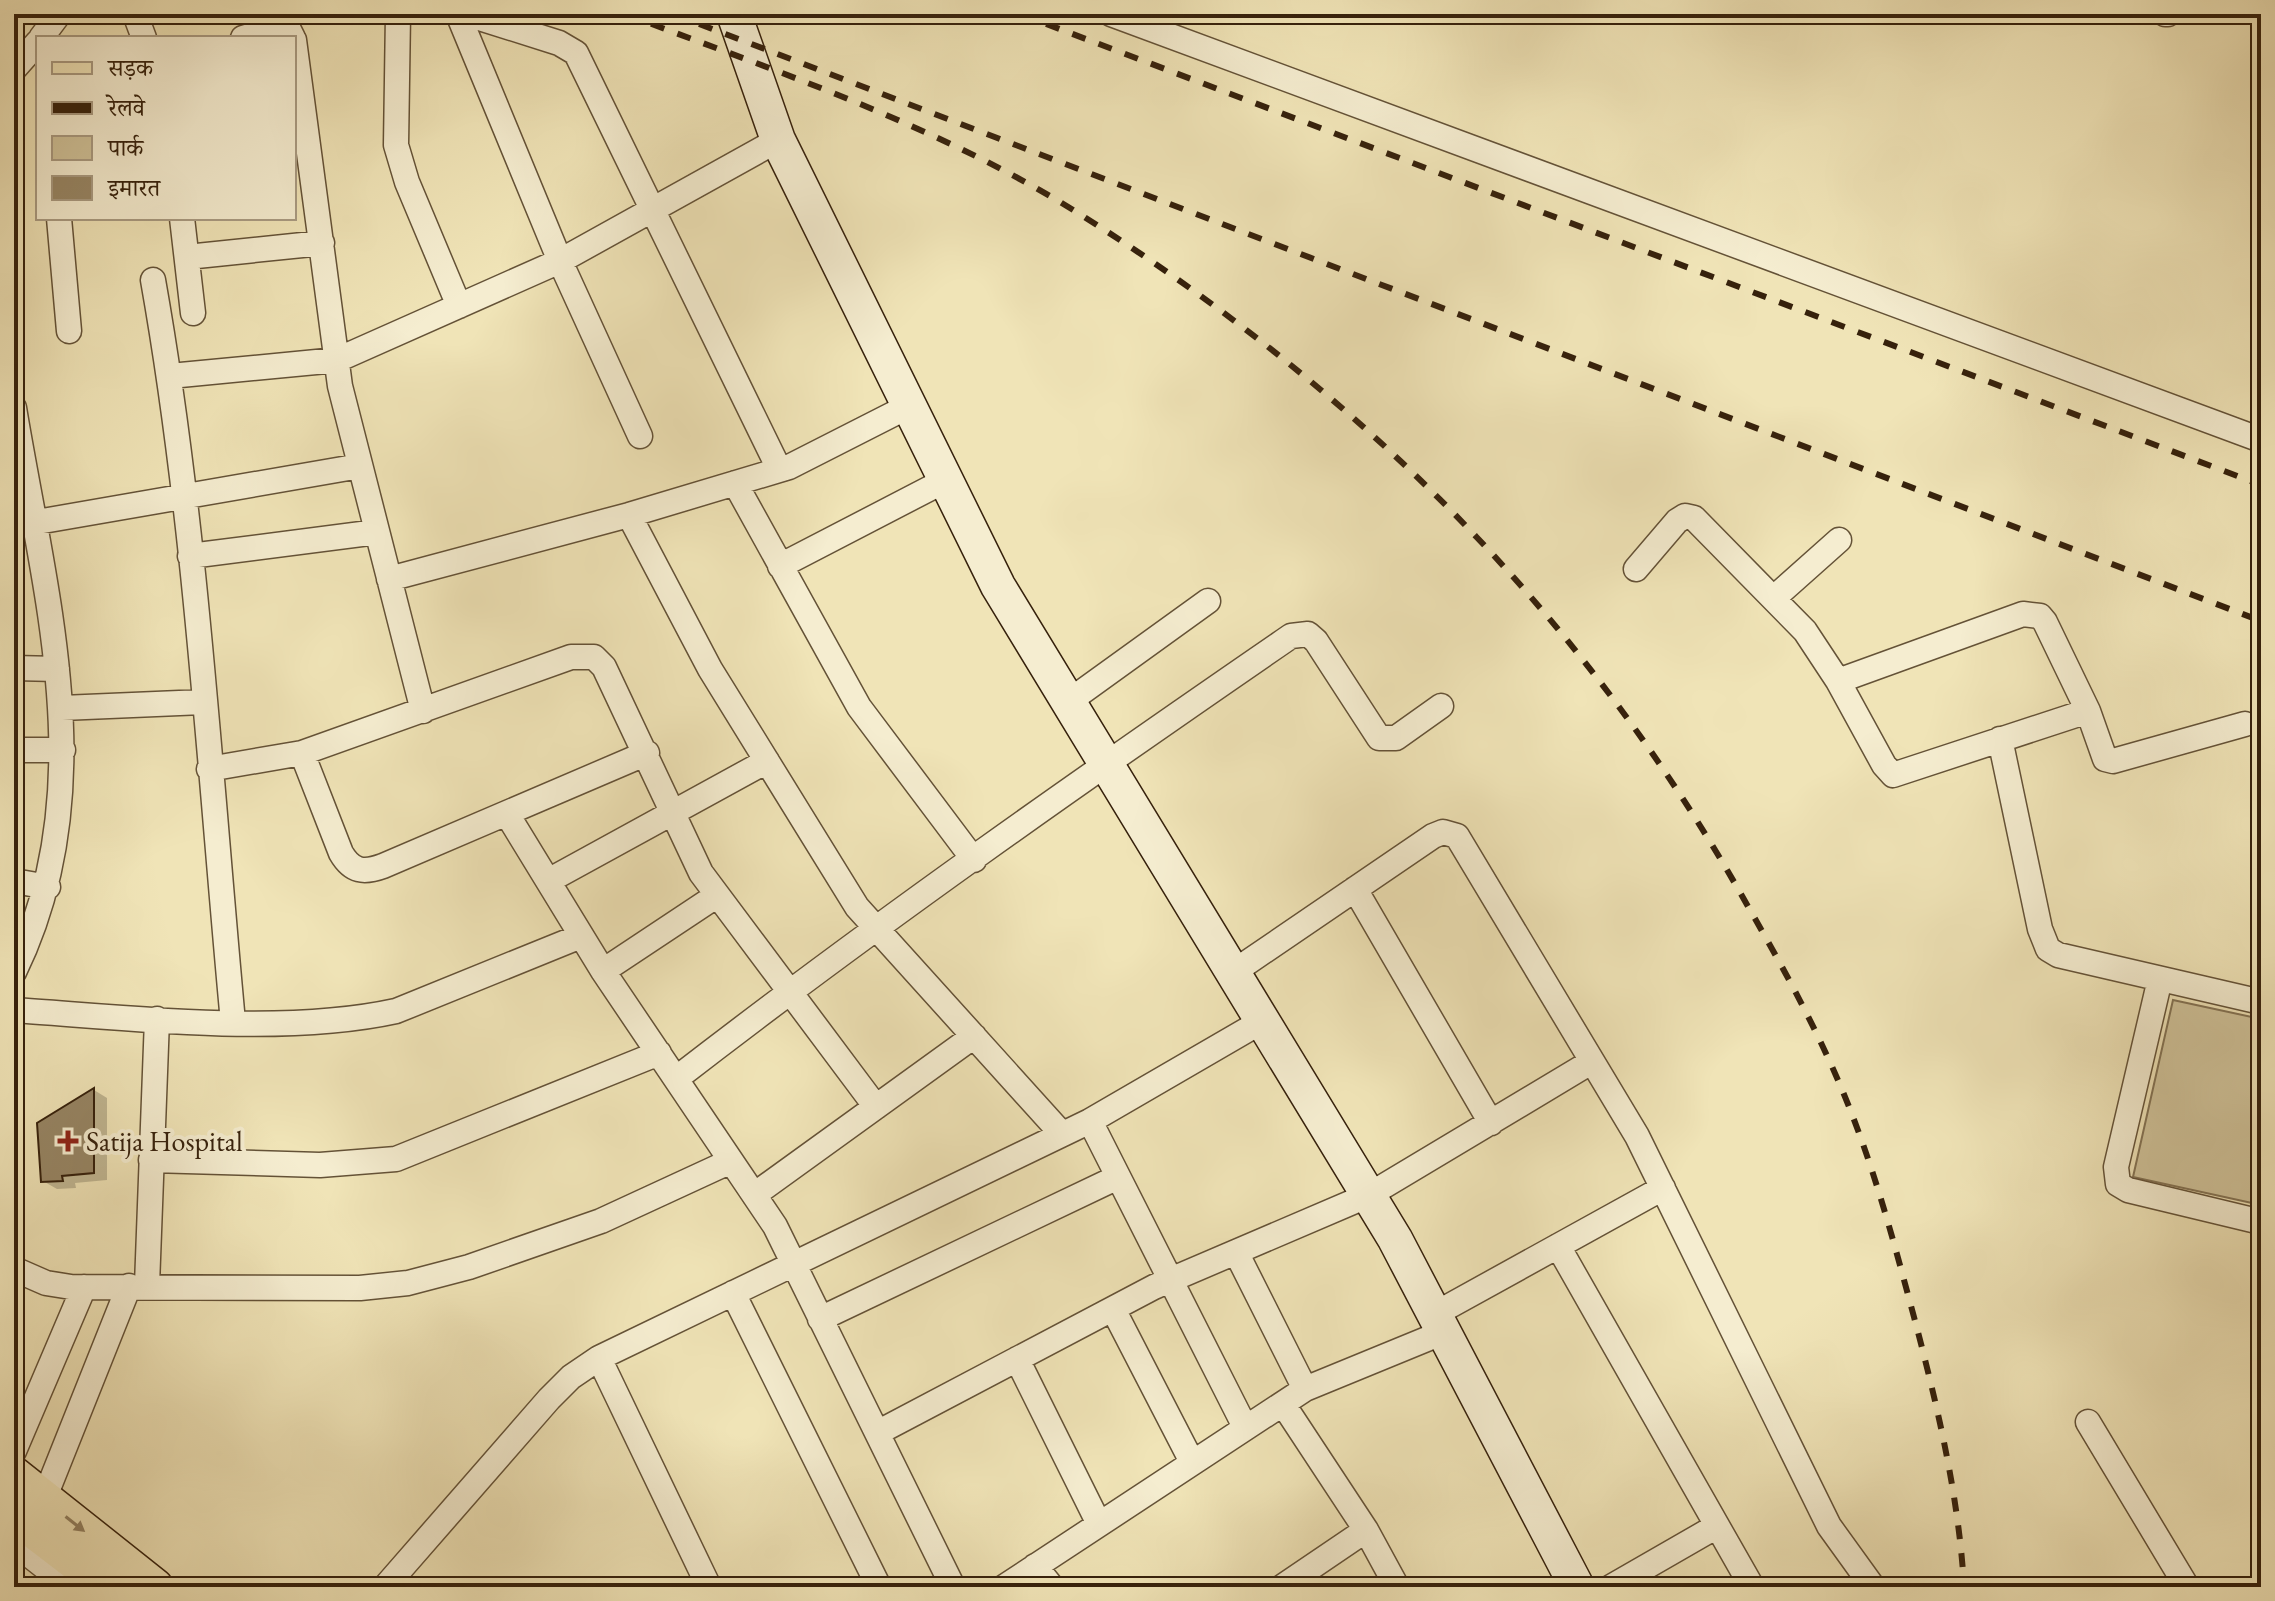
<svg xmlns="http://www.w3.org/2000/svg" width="2275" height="1601" font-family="'EB Garamond','Noto Serif Devanagari',serif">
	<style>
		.green { fill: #d0c39a; stroke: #837253; stroke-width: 2 }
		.shadow { fill: #0003 }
		.building { fill: #978665; stroke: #36210c; stroke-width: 2 }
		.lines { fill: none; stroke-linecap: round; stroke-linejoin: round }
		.street-casing { stroke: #645237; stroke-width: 27 }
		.secondary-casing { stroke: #36210c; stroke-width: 37 }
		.primary-casing { stroke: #36210c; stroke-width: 39 }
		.street { stroke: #f5edd0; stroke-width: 24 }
		.secondary { stroke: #f5edd0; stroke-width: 34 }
		.primary { stroke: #f0e4b7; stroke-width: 36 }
		.rail { stroke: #36210c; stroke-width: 6; stroke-dasharray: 14 14; stroke-linecap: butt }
		.oneway { fill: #938262 }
		.poi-dot { fill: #8f2418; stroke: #f5edd0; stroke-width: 3 }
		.labels { text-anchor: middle; stroke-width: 8; stroke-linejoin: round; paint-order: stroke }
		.poi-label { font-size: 28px; fill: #36210c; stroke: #f5edd0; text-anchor: start }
	</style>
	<rect width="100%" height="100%" fill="#f0e4b7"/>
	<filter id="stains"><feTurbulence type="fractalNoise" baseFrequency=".0025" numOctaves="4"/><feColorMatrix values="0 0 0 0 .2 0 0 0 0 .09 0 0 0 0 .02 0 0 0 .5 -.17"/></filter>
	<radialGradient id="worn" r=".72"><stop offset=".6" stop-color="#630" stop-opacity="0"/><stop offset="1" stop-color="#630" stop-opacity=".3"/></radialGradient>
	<!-- green -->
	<path class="green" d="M2173 1000 2261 1019V1205L2133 1177Z"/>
	<!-- shadow -->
	<path class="shadow" d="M14 465 29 518 14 527Z
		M94 1090 107 1098V1180L75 1183 76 1188 57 1189 43 1181Z"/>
	<!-- building -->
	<path class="building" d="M94 1088V1173L62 1176 63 1181 41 1182 37 1123Z"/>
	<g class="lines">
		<defs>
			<path id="street" d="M135 14 144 38
				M398 14 396 145 407 182 459 306
				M458 14 560 261 640 436
				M467 14 559 43 576 53 779 469
				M1111 14 2261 440
				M2165 14H2168
				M41 38 59 14
				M243 38 282 26 289 30 293 38
				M294 40 340 386 423 711
				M14 69 38 42
				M59 218 69 331
				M182 218 193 313
				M187 257 322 243
				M153 280C196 522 210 777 233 1022
				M170 376 337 360 560 261 778 140
				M14 408C45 596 103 791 14 972
				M735 483 859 707 974 860
				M629 515 710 669 857 907 1062 1134
				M14 526 360 466
				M190 556 377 532
				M780 566 944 481
				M1636 569 1677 521 1685 516 1694 518 1805 631 1838 681 1884 765 1893 775 2088 711
				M389 579 629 515 789 467 907 407
				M1775 597 1839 540
				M14 668 57 669
				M1838 681 2023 614 2040 616 2045 622 2088 711 2105 759 2113 761 2245 724
				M1068 702 1208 601
				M62 708 203 702
				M2000 739 2040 929 2048 949 2058 955 2261 1002
				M14 750H63
				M302 753 341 853C352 872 364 873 383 866L647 753
				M209 769 302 753 571 657H594L604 667 701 873 876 1107
				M507 814 603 971 775 1226 953 1587
				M14 881 48 887
				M548 881 767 761
				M1355 889 1491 1123
				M603 971 716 896
				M1235 971 1433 836 1443 832 1457 836 1637 1136 1829 1526 1873 1587
				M2160 979 2116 1167 2118 1184 2128 1190 2261 1222
				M14 1010C131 1018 282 1036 396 1011L581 936
				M677 1078C876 924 1083 779 1291 636L1308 634 1316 641 1379 738H1396L1441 706
				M1090 1121 1245 1427
				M151 1160 320 1165 396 1159 659 1053
				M754 1195 974 1036
				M1558 1246 1752 1587
				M1236 1252 1305 1389
				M14 1269 46 1283 71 1287 360 1288 408 1283 469 1267 601 1221 731 1161
				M147 1285 157 1019
				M733 1293 879 1587
				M1113 1309 1192 1462
				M1435 1314 1663 1188
				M820 1319 1118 1177
				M599 1358 709 1587
				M1017 1359 1099 1524
				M1283 1404 1366 1530 1397 1587
				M2088 1422 2187 1587
				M877 1433 1154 1287 1369 1195 1591 1062
				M14 1451 84 1287
				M44 1499 129 1286
				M14 1543 70 1587
				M1035 1566 1052 1587
				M385 1587 549 1399 571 1377 599 1358 1090 1121 1264 1020
				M1004 1587 1305 1389 1444 1332
				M1282 1587 1366 1530
				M1611 1587 1717 1526"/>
			<path id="secondary" d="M734 14 778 140 998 586 1395 1239 1577 1587"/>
			<path id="primary" d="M14 1475 155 1587
				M14 1515 108 1587"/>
		</defs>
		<!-- street casing -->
		<use href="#street" class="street-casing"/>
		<!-- secondary casing -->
		<use href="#secondary" class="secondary-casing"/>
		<!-- primary casing -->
		<use href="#primary" class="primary-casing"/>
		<!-- street -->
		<use href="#street" class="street"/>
		<!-- secondary -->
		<use href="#secondary" class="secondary"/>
		<!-- primary -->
		<use href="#primary" class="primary"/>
		<!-- rail -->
		<path class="rail" d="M625 14C776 71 941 127 1078 213 1361 391 1587 618 1750 910 1788 976 1826 1046 1853 1117 1878 1182 1896 1250 1914 1317 1937 1404 1959 1497 1964 1587
			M673 14 2261 621
			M1020 14 2261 485"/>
	</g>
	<!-- one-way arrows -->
	<defs><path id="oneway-solid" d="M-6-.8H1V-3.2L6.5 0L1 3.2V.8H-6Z" transform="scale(2)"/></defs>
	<use class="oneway" href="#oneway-solid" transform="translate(75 1524) rotate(38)"/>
	<!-- markers -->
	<path class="poi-dot" d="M64 1129h8v8h8v8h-8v8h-8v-8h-8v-8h8z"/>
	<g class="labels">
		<!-- poi labels -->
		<g class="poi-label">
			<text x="86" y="1151">Satija Hospital</text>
		</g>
	</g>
	<!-- margin -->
	<rect width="2275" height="1601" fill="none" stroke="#f0e4b7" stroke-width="48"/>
	<rect x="16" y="16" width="2243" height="1569" fill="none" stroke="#36210c" stroke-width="4"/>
	<rect x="24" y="24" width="2227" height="1553" fill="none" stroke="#36210c" stroke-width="2"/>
	<!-- legend -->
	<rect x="36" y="36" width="260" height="184" fill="#f5edd0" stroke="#a99b82" stroke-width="2"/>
	<rect x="52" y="62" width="40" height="12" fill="#f0e4b7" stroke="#a99b82" stroke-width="2"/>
	<text x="108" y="76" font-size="24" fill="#36210c">सड़क</text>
	<rect x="52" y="102" width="40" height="12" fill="#36210c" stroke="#a99b82" stroke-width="2"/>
	<text x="108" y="116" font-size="24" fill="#36210c">रेलवे</text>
	<rect x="52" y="136" width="40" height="24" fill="#d0c39a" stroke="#a99b82" stroke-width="2"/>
	<text x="108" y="156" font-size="24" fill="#36210c">पार्क</text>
	<rect x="52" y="176" width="40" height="24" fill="#978665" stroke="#a99b82" stroke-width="2"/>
	<text x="108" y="196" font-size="24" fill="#36210c">इमारत</text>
	<rect width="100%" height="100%" filter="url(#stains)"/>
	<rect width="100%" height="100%" fill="url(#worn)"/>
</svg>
